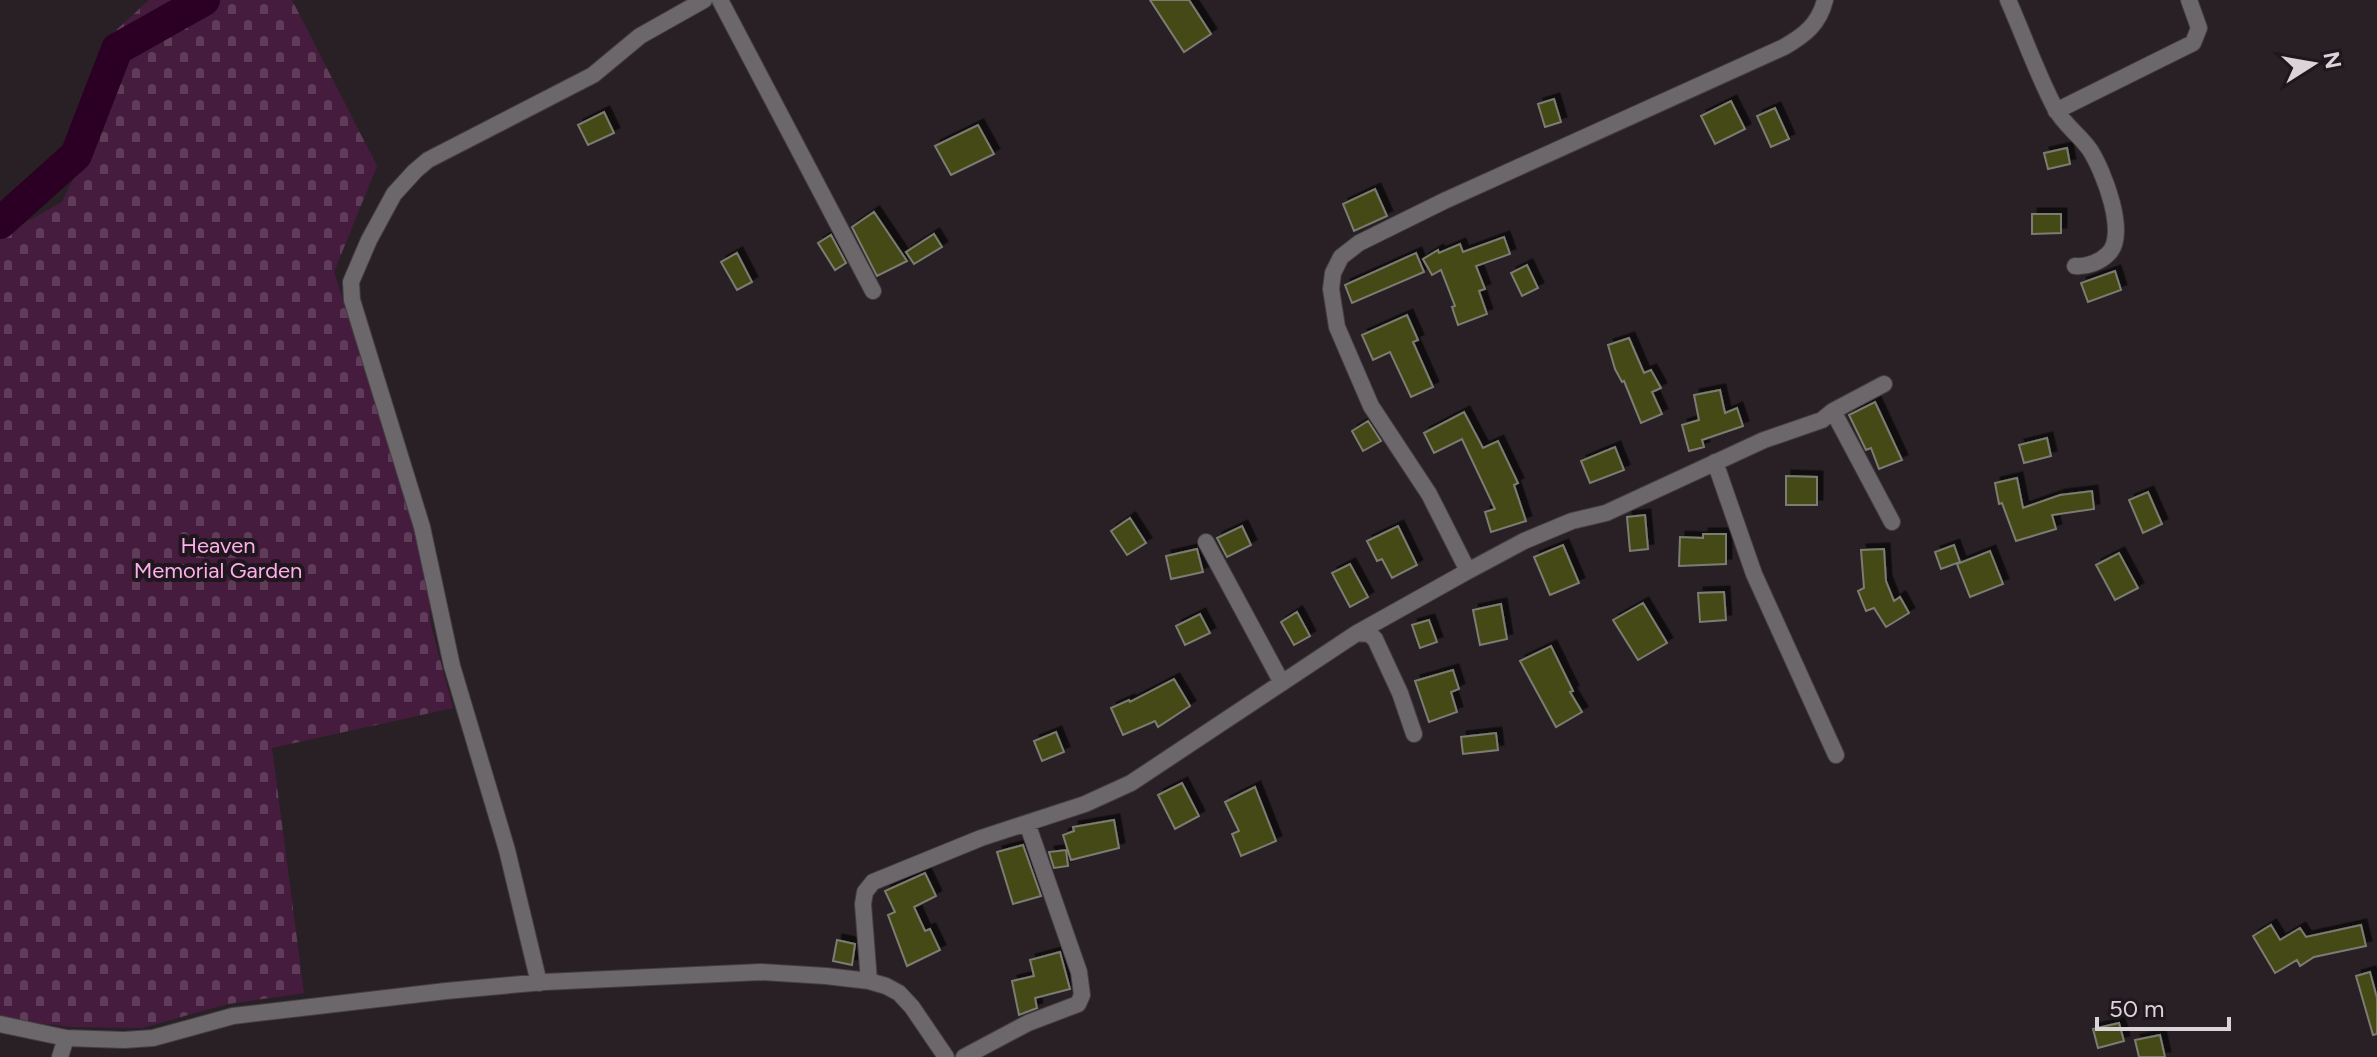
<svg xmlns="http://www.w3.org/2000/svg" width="2377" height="1057" font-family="Figtree,sans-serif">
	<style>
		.cemetery { fill: url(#cemetery-stones) }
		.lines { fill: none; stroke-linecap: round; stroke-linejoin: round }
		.river { stroke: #2b0024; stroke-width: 32 }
		.building { fill: #444917; stroke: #7b7d72; stroke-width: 2; filter: url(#shadow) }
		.minor-casing { stroke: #453d42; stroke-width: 18 }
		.minor { stroke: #6b676a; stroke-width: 16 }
		.labels { text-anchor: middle; stroke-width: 8; stroke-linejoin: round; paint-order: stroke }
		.park-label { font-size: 22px; fill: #fdafeb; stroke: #1f171d }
	</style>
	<defs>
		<pattern id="cemetery-stones" width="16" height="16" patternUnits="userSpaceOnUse" patternTransform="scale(2)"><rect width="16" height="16" fill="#451c3d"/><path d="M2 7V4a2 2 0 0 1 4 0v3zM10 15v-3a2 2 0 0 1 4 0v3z" fill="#5f3c58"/></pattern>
		<filter id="shadow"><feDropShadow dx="5.5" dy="-5.5" stdDeviation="0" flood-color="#0009"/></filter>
	</defs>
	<rect width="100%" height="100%" fill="#292026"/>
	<!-- cemetery -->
	<path class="cemetery" d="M149 0H292L377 166 334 272 425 548 431 626 453 708 272 748 304 993 228 1004 142 1028 74 1027 0 1019V237L62 202 86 153 112 34Z"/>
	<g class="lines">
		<!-- river -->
		<path class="river" d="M0 223 76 155 117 49 204 0"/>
	</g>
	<!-- building -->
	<path class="building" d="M1150 0H1189L1211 34 1184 52Z
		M1554 99 1561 122 1545 127 1538 104Z
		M1731 101 1745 129 1715 144 1701 116Z
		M1775 108 1789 139 1771 147 1757 116Z
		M604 112 614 133 588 145 578 125Z
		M978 125 994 154 951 175 935 146Z
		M2067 148 2070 164 2048 169 2044 153Z
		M1375 189 1387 216 1354 231 1343 204Z
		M874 212 907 261 877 276 852 227Z
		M2032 214H2061V233L2032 234Z
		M934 234 942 247 914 264 906 252Z
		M831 235 846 263 835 270 818 243Z
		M1504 237 1510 254 1476 266 1485 289 1479 291 1487 314 1458 325 1452 307 1455 306 1441 270 1432 275 1423 259 1438 250 1439 253 1460 244 1463 252Z
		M737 253 752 282 737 290 721 262Z
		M1416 253 1424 272 1352 303 1345 285Z
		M1527 265 1538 288 1522 296 1511 273Z
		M2115 271 2121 290 2088 302 2081 283Z
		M1407 315 1418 340 1413 342 1433 387 1411 397 1390 352 1373 360 1362 335Z
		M1629 338 1644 373 1651 370 1661 388 1652 392 1662 414 1641 423 1624 381 1622 382 1615 369 1608 345Z
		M1720 390 1725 413 1737 408 1743 426 1702 440 1704 447 1689 451 1682 425 1699 420 1694 395Z
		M1875 402 1902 460 1879 469 1871 448 1866 450 1849 415Z
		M1464 412 1483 448 1498 441 1518 483 1514 485 1526 521 1491 532 1485 512 1495 509 1462 439 1434 453 1424 433Z
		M1368 421 1381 441 1363 451 1352 431Z
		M2047 438 2051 456 2024 463 2019 445Z
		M1615 447 1624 470 1590 483 1581 461Z
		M1786 476 1817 477V505H1786Z
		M2017 478 2023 508 2060 495 2092 491 2094 509 2052 515 2056 529 2016 541 2002 503 1999 504 1995 483Z
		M2148 492 2162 524 2143 533 2129 500Z
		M1645 515 1648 549 1630 551 1627 517Z
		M1130 518 1146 543 1127 555 1111 531Z
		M1242 526 1251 545 1227 557 1217 538Z
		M1398 526 1417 565 1392 578 1382 559 1377 561 1367 541Z
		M1703 534H1726V564L1679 566 1680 537 1703 538Z
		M1563 545 1579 583 1550 595 1534 557Z
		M1954 545 1960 562 1941 569 1935 552Z
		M1197 549 1203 572 1171 579 1166 556Z
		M1884 549 1886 581 1894 601 1900 597 1909 613 1886 627 1874 608 1866 611 1858 591 1864 588 1861 550Z
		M1990 551 2003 584 1970 597 1957 564Z
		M2119 553 2138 588 2115 600 2096 565Z
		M1350 564 1368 597 1350 607 1332 573Z
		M1724 592 1726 620 1700 622 1698 593Z
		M1643 603 1667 643 1638 660 1613 620Z
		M1501 604 1507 639 1480 645 1473 610Z
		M1297 612 1310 636 1294 645 1281 622Z
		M1200 614 1210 633 1185 645 1176 626Z
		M1429 620 1437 642 1420 648 1412 625Z
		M1551 646 1573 691 1570 692 1582 712 1556 727 1520 661Z
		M1453 670 1459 689 1451 692 1457 712 1429 722 1415 681Z
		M1174 679 1190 706 1158 727 1155 721 1123 735 1111 708 1129 700 1130 702Z
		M1056 732 1064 752 1042 761 1034 741Z
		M1496 733 1498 750 1463 754 1461 737Z
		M1182 783 1199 816 1175 829 1158 795Z
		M1255 787 1276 841 1241 856 1232 834 1239 831 1225 802Z
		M1114 820 1119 848 1071 860 1063 835 1074 831 1073 827Z
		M1023 845 1041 896 1013 904 997 852Z
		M1066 850 1068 866 1054 868 1049 852Z
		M925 873 936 896 914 907 925 931 930 929 940 950 907 966 888 915 895 912 885 891Z
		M2271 925 2280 940 2300 928 2306 937 2361 925 2366 946 2314 957 2300 966 2297 960 2275 973 2253 936Z
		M837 940 855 944 852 965 833 961Z
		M1060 952 1070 989 1035 998 1037 1008 1019 1015 1012 981 1034 976 1030 960Z
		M2370 972 2377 998V1034L2373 1035 2356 976Z
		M2119 1023 2124 1041 2098 1048 2093 1029Z
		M2160 1035 2165 1057H2139L2135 1040Z"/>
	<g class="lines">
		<defs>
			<path id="minor" d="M720 0 873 291
				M1825 0C1819 24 1805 35 1784 47L1444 201 1359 243 1341 257 1333 273 1331 289 1337 327 1371 406 1429 494 1468 571 1524 541 1572 521 1606 513 1764 440 1822 420 1833 411 1892 522
				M2008 0C2024 36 2037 74 2055 108 2063 124 2080 135 2090 150 2103 170 2129 235 2108 254 2100 262 2087 267 2075 266
				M2056 111 2193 43 2199 28 2189 0
				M1833 411 1884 384
				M1715 462 1754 574 1836 755
				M1206 542 1282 683
				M1357 633 1468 571
				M869 981 863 904 865 892 873 882 981 838 1085 804 1131 783 1357 633 1369 634 1375 639 1400 693 1414 734
				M539 983 507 850 452 666 422 527 352 300 351 282 369 240 394 194 415 171 428 160 593 75 640 36 704 0
				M0 1024 66 1038 124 1040 153 1038 233 1016 446 991 544 982 761 972 826 976 869 981 886 986 899 993 912 1007 946 1057
				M60 1057 66 1038
				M964 1057 1028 1023 1078 1004 1082 995 1079 972 1027 823"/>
		</defs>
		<!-- minor casing -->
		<use href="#minor" class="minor-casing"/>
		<!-- minor -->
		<use href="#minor" class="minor"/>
	</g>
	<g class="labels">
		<!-- park labels -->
		<g class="park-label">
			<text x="218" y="553">Heaven<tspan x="218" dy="25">Memorial Garden</tspan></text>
		</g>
	</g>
	<!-- north arrow -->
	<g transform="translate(2313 64) rotate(79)" stroke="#1f171d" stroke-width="6" paint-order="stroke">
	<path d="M0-6L14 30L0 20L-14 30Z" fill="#dad4d8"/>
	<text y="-12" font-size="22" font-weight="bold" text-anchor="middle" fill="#dad4d8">N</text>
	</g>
	<!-- scale -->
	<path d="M2097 1017v12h132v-12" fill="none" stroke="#dad4d8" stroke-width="4"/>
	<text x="2109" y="1017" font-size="24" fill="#dad4d8" stroke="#1f171d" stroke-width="6" paint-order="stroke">50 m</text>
</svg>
